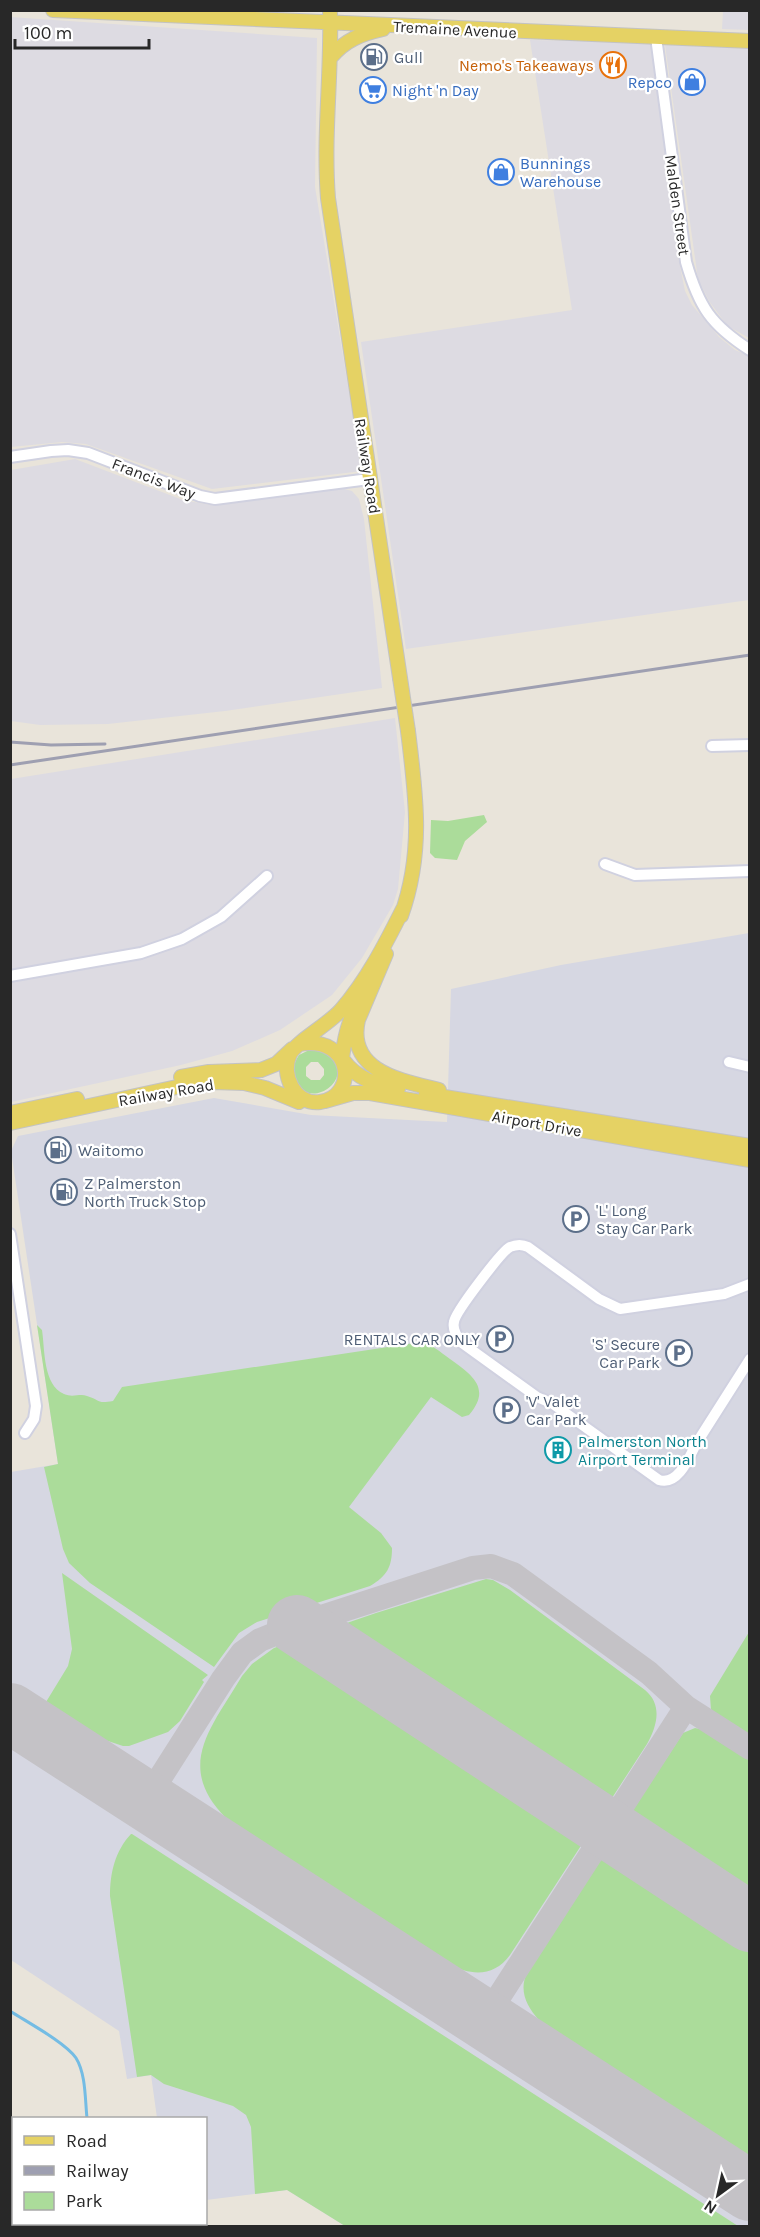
<svg xmlns="http://www.w3.org/2000/svg" width="760" height="2237" font-family="Karla,sans-serif">
	<style>
		.industrial { fill: #dddbe2 }
		.airport { fill: #d6d7e2 }
		.green { fill: #abdc9a; fill-rule: evenodd }
		.lines { fill: none; stroke-linecap: round; stroke-linejoin: round }
		.stream { stroke: #74bce4; stroke-width: 3 }
		.taxiway { stroke: #c4c2c6; stroke-width: 24 }
		.runway { stroke: #c4c2c6; stroke-width: 60 }
		.minor-casing { stroke: #d0d1e0; stroke-width: 14 }
		.major-casing { stroke: #c3c3c3; stroke-width: 16 }
		.minor { stroke: #fff; stroke-width: 10 }
		.major { stroke: #e5d264; stroke-width: 14 }
		.rail { stroke: #9e9fb1; stroke-width: 3 }
		.major-bridge-casing { stroke: #c3c3c3; stroke-width: 16; stroke-linecap: butt }
		.major-bridge { stroke: #e5d264; stroke-width: 14 }
		.labels { text-anchor: middle; stroke-width: 4.5; stroke-linejoin: round; paint-order: stroke }
		.street-label { font-size: 16px; fill: #282828; stroke: #fff }
		.service-label { font-size: 16px; fill: #4e5e75; stroke: #fff; text-anchor: start }
		.food-label { font-size: 16px; fill: #c56008; stroke: #fff; text-anchor: end }
		.shop-label { font-size: 16px; fill: #366cbe; stroke: #fff; text-anchor: start }
		.culture-label { font-size: 16px; fill: #0d838f; stroke: #fff; text-anchor: start }
	</style>
	<rect width="100%" height="100%" fill="#e9e4da"/>
	<!-- industrial -->
	<path class="industrial" d="M723 11H749V30L722 29Z
		M10 17 317 38 315 187 362 471 212 489 86 444 62 442 11 447Z
		M530 40 651 42 678 257 685 291 692 305 719 337 735 350 749 356V600L406 649 361 342 572 310Z
		M665 45 749 49V338L728 326 723 320 709 301 698 279Z
		M75 459 183 500 210 505 228 504 341 488 352 491 359 499 364 519 382 688 225 711 108 724 40 725 11 721V470Z
		M395 718 405 812 398 889 393 905 362 958 332 995 280 1030 232 1051 181 1065 11 1102V779Z"/>
	<!-- airport -->
	<path class="airport" d="M749 933V2226H345L287 2190 206 2200V2118H157L151 2075 127 2079 119 2031 11 1960V1472L58 1464 11 1151 18 1136 214 1098 311 1115 447 1122 451 989 561 965Z"/>
	<!-- green -->
	<path class="green" d="M484 815 487 822 465 841 457 860 435 858 430 853 431 820 448 821Z
		M313 1048C317 1049 323 1050 327 1052 329 1053 332 1057 333 1059 352 1083 308 1109 296 1082 292 1072 293 1064 299 1055ZM311 1062H318L324 1069V1075L320 1080H311L306 1076V1067Z
		M37 1325 42 1330C45 1350 43 1385 64 1394 73 1398 80 1393 87 1396 101 1400 96 1404 113 1401L122 1387 421 1342C432 1344 440 1352 450 1359 472 1375 492 1388 469 1415L462 1417 431 1397 349 1507 381 1533 392 1548C392 1567 387 1576 370 1586L257 1622 239 1633 214 1667 90 1583 69 1563 63 1549 44 1467 58 1464Z
		M62 1573 208 1675 202 1680 204 1682 180 1721 168 1732 129 1746H123L105 1740 46 1702 68 1666 72 1649Z
		M486 1579 493 1580 510 1590 645 1690C663 1705 657 1726 647 1744L510 1955C494 1977 471 1976 449 1964L226 1818C174 1766 212 1727 242 1676L252 1664 274 1648 376 1613Z
		M749 1632V1739L718 1719 719 1716 711 1710 710 1696Z
		M695 1728 709 1731 749 1757V2157L539 2020C526 2006 518 1989 528 1971L668 1756 683 1733Z
		M131 1834H132L738 2226H345L287 2190 255 2194 251 2127 246 2115 233 2106 164 2084 151 2075 137 2077 110 1896C110 1873 115 1851 131 1834Z"/>
	<g class="lines">
		<!-- stream -->
		<path class="stream" d="M10 2011C27 2022 66 2043 76 2058 86 2074 85 2100 87 2118
			M104 2224V2226"/>
		<!-- taxiway -->
		<path class="taxiway" d="M146 1800 223 1679 242 1653 260 1640 297 1625 473 1568 491 1566 513 1574 649 1673 686 1707 750 1748
			M484 2020 686 1707"/>
		<!-- runway -->
		<path class="runway" d="M297 1625 750 1922
			M10 1713 750 2191"/>
		<defs>
			<path id="minor" d="M656 37 686 262C699 307 711 325 750 350
				M10 457 51 451 68 450 88 453 200 496 215 499 369 479
				M712 746 750 745
				M605 864 635 875 750 871
				M10 976 141 953 182 939 221 917 267 876
				M729 1062 750 1067
				M10 1234 36 1406 34 1419 25 1433
				M750 1284 724 1294 620 1309 599 1299 528 1247C522 1244 517 1244 510 1247 502 1251 455 1312 454 1322 452 1330 457 1337 462 1343L537 1397 553 1404 659 1480C678 1486 689 1458 696 1444L750 1359"/>
			<path id="major" d="M53 10 750 41
				M330 10C332 73 323 135 328 198L400 678
				M331 57C345 40 361 34 383 29
				M401 916C424 852 416 796 408 731
				M386 954 358 1020C346 1072 403 1081 439 1090
				M299 1044C354 1035 358 1097 320 1102 295 1105 280 1075 290 1054 296 1042 329 1024 341 1010 367 980 386 943 403 909
				M342 1058C346 1027 351 1015 367 987
				M343 1060C357 1079 376 1085 398 1089
				M181 1077 209 1072 261 1070 276 1064 292 1049
				M426 1094 750 1146
				M325 1101 353 1093H370L750 1160
				M10 1113 77 1099
				M10 1123 177 1087 212 1082 244 1083 265 1088 299 1102"/>
		</defs>
		<!-- minor casing -->
		<use href="#minor" class="minor-casing"/>
		<!-- major casing -->
		<use href="#major" class="major-casing"/>
		<!-- minor -->
		<use href="#minor" class="minor"/>
		<!-- major -->
		<use href="#major" class="major"/>
		<!-- rail -->
		<path class="rail" d="M10 742 51 745 105 744
			M10 765 750 655"/>
		<defs>
			<path id="major-bridge" d="M400 678 408 731"/>
		</defs>
		<!-- major-bridge casing -->
		<use href="#major-bridge" class="major-bridge-casing"/>
		<!-- major-bridge -->
		<use href="#major-bridge" class="major-bridge"/>
	</g>
	<!-- icons -->
	<defs>
		<symbol id="fuel-ring" viewBox="-11 -11 22 22"><circle r="9.5" fill="#fff" stroke="#5c6f8a" stroke-width="1.5"/><path d="M-5.5-6h7V0h2V4h1.3V-2.5L3-4.5l.8-.8L6-3V5H2.5V1h-1V6h-7ZM-4.2-4.7v3.2H.2V-4.7Z" fill="#5c6f8a"/></symbol>
		<symbol id="restaurant-ring" viewBox="-11 -11 22 22"><circle r="9.5" fill="#fff" stroke="#e8710a" stroke-width="1.5"/><path d="M-5-6h1v4h1v-4h1v4h1v-4h1v5L-1.5 .5V6h-2V.5L-5-1ZM5-6V6H3V1.5H1.5Q1.5-4 5-6Z" fill="#e8710a"/></symbol>
		<symbol id="shop-ring" viewBox="-11 -11 22 22"><circle r="9.5" fill="#fff" stroke="#3f7fe0" stroke-width="1.5"/><path d="M-5-2.5h2.3a2.7 3.5 0 0 1 5.4 0H5L5.5 6h-11ZM-1.5-2.5h3a1.5 2.3 0 0 0-3 0Z" fill="#3f7fe0"/></symbol>
		<symbol id="supermarket-ring" viewBox="-11 -11 22 22"><circle r="9.5" fill="#fff" stroke="#3f7fe0" stroke-width="1.5"/><path d="M-6-5.5h2.5l.6 2H6L4.5 2H-2.5L-4.4-4H-6ZM-1.5 3.2a1.3 1.3 0 1 0 .1 0ZM3 3.2a1.3 1.3 0 1 0 .1 0Z" fill="#3f7fe0"/></symbol>
		<symbol id="parking-ring" viewBox="-11 -11 22 22"><circle r="9.5" fill="#fff" stroke="#5c6f8a" stroke-width="1.5"/><path d="M-3.5-5.5H1a3.5 3.5 0 0 1 0 7H-1V5.5H-3.5ZM-1-3.4V-.6H.8a1.4 1.4 0 0 0 0-2.8Z" fill="#5c6f8a"/></symbol>
		<symbol id="building-ring" viewBox="-11 -11 22 22"><circle r="9.5" fill="#fff" stroke="#0f9aa8" stroke-width="1.5"/><path d="M-4-6H4V6H1V3H-1V6H-4ZM-2.5-4.3h1.7v1.8h-1.7ZM.8-4.3h1.7v1.8H.8ZM-2.5-1h1.7V.8h-1.7ZM.8-1h1.7V.8H.8Z" fill="#0f9aa8"/></symbol>
	</defs>
	<g fill-rule="evenodd">
		<use href="#fuel-ring" x="359" y="42" width="30" height="30"/>
		<use href="#restaurant-ring" x="598" y="50" width="30" height="30"/>
		<use href="#shop-ring" x="677" y="67" width="30" height="30"/>
		<use href="#supermarket-ring" x="358" y="75" width="30" height="30"/>
		<use href="#shop-ring" x="486" y="157" width="30" height="30"/>
		<use href="#fuel-ring" x="43" y="1135" width="30" height="30"/>
		<use href="#fuel-ring" x="49" y="1177" width="30" height="30"/>
		<use href="#parking-ring" x="561" y="1204" width="30" height="30"/>
		<use href="#parking-ring" x="485" y="1324" width="30" height="30"/>
		<use href="#parking-ring" x="664" y="1338" width="30" height="30"/>
		<use href="#parking-ring" x="492" y="1395" width="30" height="30"/>
		<use href="#building-ring" x="543" y="1435" width="30" height="30"/>
	</g>
	<g class="labels">
		<!-- street labels -->
		<g class="street-label">
			<text transform="translate(455 29) rotate(3)" y="6">Tremaine Avenue</text>
			<text transform="translate(678 205) rotate(82)" y="6">Malden Street</text>
			<text transform="translate(368 466) rotate(81)" y="6">Railway Road</text>
			<text transform="translate(154 478) rotate(21)" y="6">Francis Way</text>
			<text transform="translate(166 1092) rotate(-10)" y="6">Railway Road</text>
			<text transform="translate(537 1123) rotate(10)" y="6">Airport Drive</text>
		</g>
		<!-- service labels -->
		<g class="service-label">
			<text x="394" y="63">Gull</text>
			<text x="78" y="1156">Waitomo</text>
			<text x="84" y="1189">Z Palmerston<tspan x="84" dy="18">North Truck Stop</tspan></text>
			<text x="596" y="1216">'L' Long<tspan x="596" dy="18">Stay Car Park</tspan></text>
			<text x="480" y="1345" text-anchor="end">RENTALS CAR ONLY</text>
			<text x="660" y="1350" text-anchor="end">'S' Secure<tspan x="660" dy="18">Car Park</tspan></text>
			<text x="526" y="1407">'V' Valet<tspan x="526" dy="18">Car Park</tspan></text>
		</g>
		<!-- food labels -->
		<g class="food-label">
			<text x="594" y="71">Nemo's Takeaways</text>
		</g>
		<!-- shop labels -->
		<g class="shop-label">
			<text x="672" y="88" text-anchor="end">Repco</text>
			<text x="392" y="96">Night 'n Day</text>
			<text x="520" y="169">Bunnings<tspan x="520" dy="18">Warehouse</tspan></text>
		</g>
		<!-- culture labels -->
		<g class="culture-label">
			<text x="578" y="1447">Palmerston North<tspan x="578" dy="18">Airport Terminal</tspan></text>
		</g>
	</g>
	<!-- border -->
	<rect width="760" height="2237" fill="none" stroke="#282828" stroke-width="24"/>
	<!-- legend -->
	<rect x="12" y="2117" width="195" height="108" fill="#ffffff" stroke="#a9a9a9" stroke-width="1.5"/>
	<rect x="24" y="2136" width="30" height="9" fill="#e5d264" stroke="#a9a9a9" stroke-width="1.5"/>
	<text x="66" y="2147" font-size="18" fill="#282828">Road</text>
	<rect x="24" y="2166" width="30" height="9" fill="#9e9fb1" stroke="#a9a9a9" stroke-width="1.5"/>
	<text x="66" y="2177" font-size="18" fill="#282828">Railway</text>
	<rect x="24" y="2192" width="30" height="18" fill="#abdc9a" stroke="#a9a9a9" stroke-width="1.5"/>
	<text x="66" y="2207" font-size="18" fill="#282828">Park</text>
	<!-- north arrow -->
	<g transform="translate(718 2195) rotate(213)" stroke="#ffffff" stroke-width="4.5" paint-order="stroke">
	<path d="M0-4.5L10 22L0 15L-10 22Z" fill="#282828"/>
	<text y="-9" font-size="16" font-weight="bold" text-anchor="middle" fill="#282828">N</text>
	</g>
	<!-- scale -->
	<path d="M15 39v9h134v-9" fill="none" stroke="#282828" stroke-width="3"/>
	<text x="24" y="39" font-size="18" fill="#282828" stroke="#ffffff" stroke-width="4.5" paint-order="stroke">100 m</text>
</svg>
